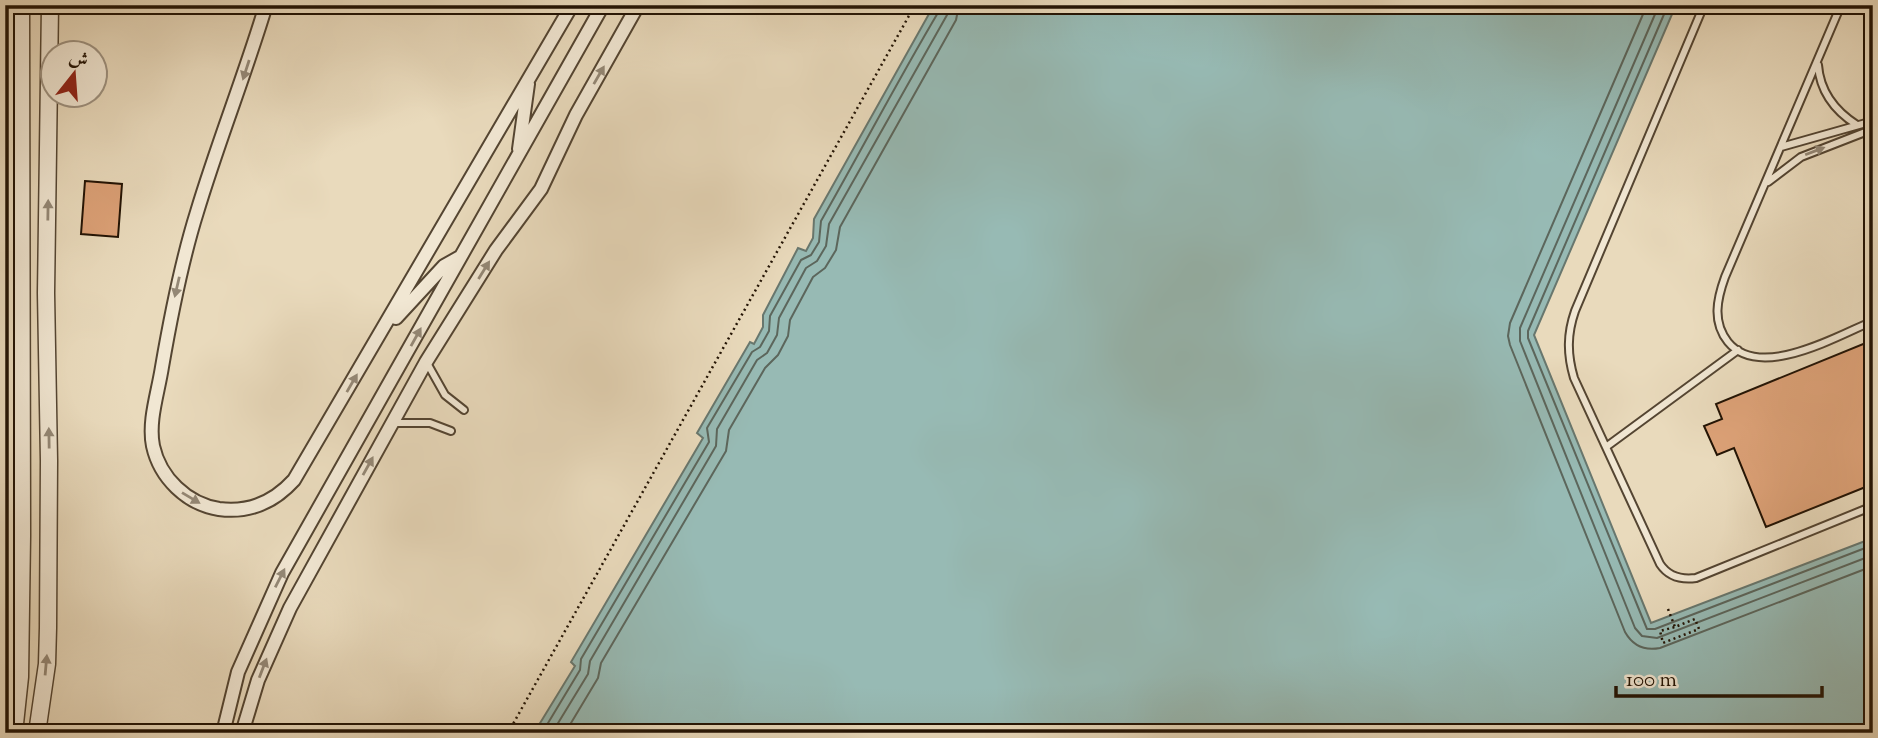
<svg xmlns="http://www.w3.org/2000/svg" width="1878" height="738" font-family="'Sorts Mill Goudy',Amiri,serif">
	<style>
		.water { fill: #97bab4; stroke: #68776e; stroke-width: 2 }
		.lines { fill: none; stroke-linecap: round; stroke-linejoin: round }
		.shore { stroke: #5c665c; stroke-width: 2 }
		.building { fill: #dca177; stroke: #221304; stroke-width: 2 }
		.service-casing { stroke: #544532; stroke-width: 10 }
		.minor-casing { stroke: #544532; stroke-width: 16 }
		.tertiary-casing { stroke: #544532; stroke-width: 19 }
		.path { stroke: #221304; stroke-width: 2.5; stroke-dasharray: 2 3.5; stroke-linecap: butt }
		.service { stroke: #f1e7d3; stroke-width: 6 }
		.minor { stroke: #f1e7d3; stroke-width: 12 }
		.tertiary { stroke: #f1e7d3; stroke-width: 16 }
		.oneway { fill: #948876 }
	</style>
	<rect width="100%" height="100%" fill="#e9dabc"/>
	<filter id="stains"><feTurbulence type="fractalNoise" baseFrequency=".00286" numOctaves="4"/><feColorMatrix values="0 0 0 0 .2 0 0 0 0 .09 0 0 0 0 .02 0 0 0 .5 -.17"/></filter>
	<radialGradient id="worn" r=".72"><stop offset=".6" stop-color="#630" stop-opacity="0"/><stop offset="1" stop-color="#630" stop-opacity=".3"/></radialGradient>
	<!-- water -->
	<path class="water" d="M934 5H1676L1534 335 1651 623 1873 538V733H534L575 666 571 662 703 438 697 433 750 342 754 344 763 327V315L798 248 806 251 813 238 814 219Z"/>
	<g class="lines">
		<!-- shore -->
		<path class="shore" d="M1647 5 1510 323 1508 336 1510 345 1625 632C1633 646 1645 651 1660 648L1873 566
			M1659 5 1520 328V341L1635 628 1642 636 1657 638 1873 555
			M1668 5 1528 331V338L1647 629H1655L1873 545
			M542 733 580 670 581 659 709 442 707 428 752 352 760 347 769 331 770 316 801 260 811 255 819 242 821 221C861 151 898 80 939 11L940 5
			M552 733 588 674 590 661 716 446 717 429 757 360 767 353 777 335 779 318 806 268 817 261 826 246 829 224 947 15 949 5
			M565 733 598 678 601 663 726 451 729 430 765 368 778 355 788 336 790 320 813 277 825 268 836 250 840 227 956 20 959 5"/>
	</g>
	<!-- building -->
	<path class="building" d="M85 181 122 184 118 237 81 234Z
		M1873 340V484L1766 527 1734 448 1717 455 1704 426 1722 419 1716 404Z"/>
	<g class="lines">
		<defs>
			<path id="service" d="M1704 5 1575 311C1567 334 1567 354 1574 378L1660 564C1668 576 1681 580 1696 578L1873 506
				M1841 5 1725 277C1717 299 1712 322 1728 342 1760 381 1837 336 1873 321
				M1818 65C1820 91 1835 111 1857 125
				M1781 147 1873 121
				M1768 182 1801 157 1873 129
				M427 363 445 395 464 410
				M394 423H430L451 431
				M1606 447 1738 350
				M5 649 20 654"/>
			<path id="minor" d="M266 5C245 75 218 142 197 212 181 263 171 315 162 367 158 393 148 421 153 446 160 478 187 504 219 509 249 513 274 502 294 480L572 5
				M519 149 528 84
				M396 318 444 266 460 257
				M223 733 238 672 282 573 603 5
				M242 733 258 680 290 608 426 362 496 250 541 189 576 115 638 5"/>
			<path id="tertiary" d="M14 733 20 677 22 536 21 5
				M37 733 47 664 48 628 49 461 46 293 50 5"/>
		</defs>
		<!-- service casing -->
		<use href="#service" class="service-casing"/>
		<!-- minor casing -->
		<use href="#minor" class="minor-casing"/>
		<!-- tertiary casing -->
		<use href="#tertiary" class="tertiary-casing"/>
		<!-- path -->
		<path class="path" d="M1668 609 1675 627 1695 619 1699 629 1663 643 1660 631 1675 627
			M508 733 915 5"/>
		<!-- service -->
		<use href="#service" class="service"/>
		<!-- minor -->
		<use href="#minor" class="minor"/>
		<!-- tertiary -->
		<use href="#tertiary" class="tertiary"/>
	</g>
	<!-- one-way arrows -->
	<defs><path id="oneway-solid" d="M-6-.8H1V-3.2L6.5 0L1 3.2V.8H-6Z" transform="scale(1.75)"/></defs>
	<g class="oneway">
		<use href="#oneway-solid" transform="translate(246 70) rotate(108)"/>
		<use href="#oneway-solid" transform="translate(599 75) rotate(-60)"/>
		<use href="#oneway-solid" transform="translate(1815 151) rotate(-21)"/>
		<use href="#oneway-solid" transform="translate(48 210) rotate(-89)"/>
		<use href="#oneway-solid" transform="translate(484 270) rotate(-58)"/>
		<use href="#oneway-solid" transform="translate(177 287) rotate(103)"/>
		<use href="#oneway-solid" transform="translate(416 337) rotate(-61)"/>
		<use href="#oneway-solid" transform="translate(352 383) rotate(-60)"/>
		<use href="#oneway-solid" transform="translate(49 438) rotate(-91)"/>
		<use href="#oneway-solid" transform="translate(368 466) rotate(-61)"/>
		<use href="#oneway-solid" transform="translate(191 498) rotate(31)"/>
		<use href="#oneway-solid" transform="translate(280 578) rotate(-63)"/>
		<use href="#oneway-solid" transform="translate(46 665) rotate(-85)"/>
		<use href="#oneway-solid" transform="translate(263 668) rotate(-69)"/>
	</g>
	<!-- margin -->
	<rect width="1878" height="738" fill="none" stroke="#e9dabc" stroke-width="28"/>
	<rect x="7" y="7" width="1864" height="724" fill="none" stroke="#221304" stroke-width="3.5"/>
	<rect x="14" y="14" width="1850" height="710" fill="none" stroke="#221304" stroke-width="2"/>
	<!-- north arrow -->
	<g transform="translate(74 74) rotate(17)"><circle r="33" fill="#f1e7d3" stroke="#9e9280" stroke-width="2"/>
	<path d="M0-5L12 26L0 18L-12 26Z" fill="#8f2418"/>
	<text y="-10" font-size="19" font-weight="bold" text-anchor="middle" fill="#221304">ش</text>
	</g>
	<!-- scale -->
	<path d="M1616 686v10h206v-10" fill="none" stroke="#221304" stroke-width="3.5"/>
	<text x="1626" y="686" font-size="21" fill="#221304" stroke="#f1e7d3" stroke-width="5" paint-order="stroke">100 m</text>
	<rect width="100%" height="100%" filter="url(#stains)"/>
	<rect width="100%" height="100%" fill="url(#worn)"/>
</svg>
